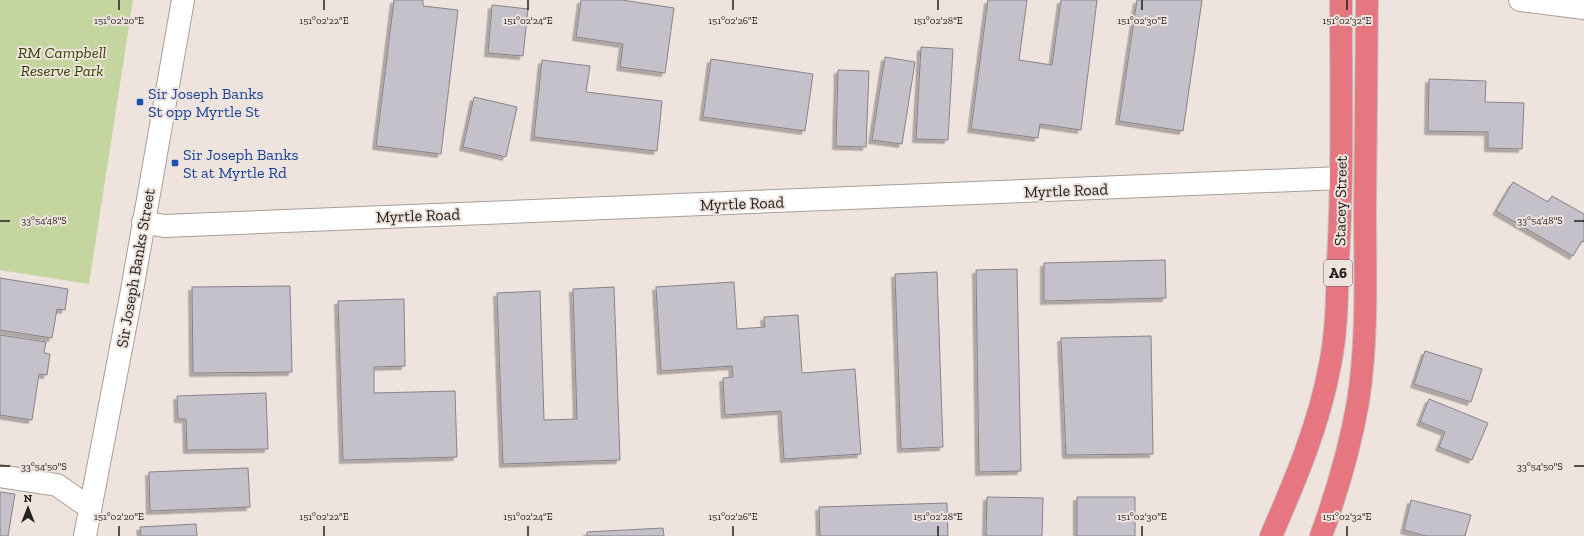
<svg xmlns="http://www.w3.org/2000/svg" width="1584" height="536" font-family="'Zilla Slab',serif">
	<style>
		.green { fill: #c4d5a0 }
		.building { fill: #c5c1ca; stroke: #87828b; filter: url(#shadow) }
		.lines { fill: none; stroke-linecap: round; stroke-linejoin: round }
		.minor-casing { stroke: #a89e99; stroke-width: 24 }
		.highway-casing { stroke: #c6c5c4; stroke-width: 24 }
		.minor { stroke: #fff; stroke-width: 22 }
		.highway { stroke: #e67781; stroke-width: 22 }
		.ticks { fill: none; stroke: #24201e; stroke-width: 1.5 }
		.transit-dot { fill: #1a4fb4; stroke: #eee3dd; stroke-width: 1.5 }
		.labels { text-anchor: middle; stroke-width: 4; stroke-linejoin: round; paint-order: stroke }
		.shield { fill: #eee3dd; stroke: #615a57; stroke-width: 1 }
		.shield-label { font-size: 15px; font-weight: bold; fill: #24201e }
		.park-label { font-size: 16px; font-style: italic; fill: #344300; stroke: #eee3dd }
		.transit-label { font-size: 16px; fill: #164399; stroke: #eee3dd; text-anchor: start }
		.street-label { font-size: 16px; fill: #24201e; stroke: #eee3dd }
		.ticks-label { font-size: 10px; text-anchor: middle; fill: #24201e; stroke: #eee3dd; stroke-width: 4; stroke-linejoin: round; paint-order: stroke }
	</style>
	<defs>
		<filter id="shadow"><feDropShadow dx="-3.5" dy="3.5" stdDeviation="0" flood-color="#0004"/></filter>
	</defs>
	<rect width="100%" height="100%" fill="#eee3dd"/>
	<!-- green -->
	<path class="green" d="M0 0H133L89 284 0 270Z"/>
	<!-- building -->
	<path class="building" d="M394 0H423V6L458 10 441 154 376 146Z
		M581 0H622L674 8 665 73 620 67 623 44 576 37Z
		M988 0H1027L1019 60 1052 65 1061 0H1097L1081 130 1040 124 1038 138 971 129Z
		M1137 0H1202L1183 131 1119 121Z
		M492 5 528 9 523 56 488 53Z
		M921 47 953 49 948 140 916 139Z
		M885 57 915 62 902 144 872 140Z
		M711 59 813 74 805 131 703 117Z
		M542 60 590 66 586 92 662 101 657 151 534 137Z
		M838 70 869 71 866 147 836 146Z
		M1429 79 1486 81 1485 102 1524 103 1522 149 1488 148V132L1428 131Z
		M474 97 517 107 506 157 463 147Z
		M1513 182 1548 202 1552 196 1584 214V242L1582 241 1573 256 1496 211Z
		M1165 260 1166 298 1044 301V263Z
		M1017 269 1021 471 979 472 976 270Z
		M937 272 943 447 901 449 895 274Z
		M0 278 68 289 65 310 57 309 52 338 0 330Z
		M734 282 737 329 765 327 764 317 798 315 802 373 855 369 861 454 784 459 781 411 725 415 723 378 733 377 732 366 661 371 656 287Z
		M290 286 292 372 193 373 192 287Z
		M614 287 620 460 503 464 497 293 540 291 544 420 577 419 573 289Z
		M404 299 405 366 374 367V393L455 391 457 457 343 460 338 301Z
		M0 335 46 342 44 353 50 354 47 375 39 374 32 420 0 415Z
		M1151 336 1153 454 1066 455 1061 338Z
		M1425 351 1482 369 1471 402 1414 384Z
		M266 393 268 449 187 450 186 419H178L177 396Z
		M1429 399 1488 423 1472 460 1439 447 1445 432 1420 422Z
		M248 468 250 507 150 511 149 472Z
		M0 492 15 494 8 536H0Z
		M987 497 1043 498 1042 536H986Z
		M1077 497H1135V536H1077Z
		M1411 500 1471 515 1465 536H1426L1404 530Z
		M947 503 948 536H820L819 507Z
		M196 524 197 536H141L140 527Z
		M663 528 664 536H587V532Z"/>
	<g class="lines">
		<defs>
			<path id="minor" d="M1520 0 1584 8
				M143 222 164 226 1341 178
				M0 476 57 485 90 508
				M85 536 131 296 183 0"/>
			<path id="highway" d="M1271 536C1295 481 1319 425 1330 365 1337 330 1337 295 1338 260 1343 173 1341 87 1341 0
				M1321 536C1337 492 1350 448 1358 402 1368 339 1365 273 1365 209 1366 139 1366 70 1367 0"/>
		</defs>
		<!-- minor casing -->
		<use href="#minor" class="minor-casing"/>
		<!-- highway casing -->
		<use href="#highway" class="highway-casing"/>
		<!-- minor -->
		<use href="#minor" class="minor"/>
		<!-- highway -->
		<use href="#highway" class="highway"/>
	</g>
	<!-- ticks -->
	<path class="ticks" d="M119 0V10M324 0V10M528 0V10M733 0V10M938 0V10M1142 0V10M1347 0V10M0 221H10M1574 221H1584M0 466H10M1574 466H1584M119 526V536M324 526V536M528 526V536M733 526V536M938 526V536M1142 526V536M1347 526V536"/>
	<!-- markers -->
	<g class="transit-dot">
		<rect x="136" y="98" width="8" height="8" rx="2"/>
		<rect x="171" y="159" width="8" height="8" rx="2"/>
	</g>
	<g class="labels">
		<!-- shield labels -->
		<rect class="shield" x="1324" y="260" width="28" height="26" rx="3"/>
		<g class="shield-label">
			<text x="1338" y="278">A6</text>
		</g>
		<!-- park labels -->
		<g class="park-label">
			<text x="62" y="58">RM Campbell<tspan x="62" dy="18">Reserve Park</tspan></text>
		</g>
		<!-- transit labels -->
		<g class="transit-label">
			<text x="148" y="99">Sir Joseph Banks<tspan x="148" dy="18">St opp Myrtle St</tspan></text>
			<text x="183" y="160">Sir Joseph Banks<tspan x="183" dy="18">St at Myrtle Rd</tspan></text>
		</g>
		<!-- street labels -->
		<g class="street-label">
			<text transform="translate(1066 190) rotate(-2)" y="6">Myrtle Road</text>
			<text transform="translate(1340 201) rotate(-89)" y="6">Stacey Street</text>
			<text transform="translate(742 203) rotate(-2)" y="6">Myrtle Road</text>
			<text transform="translate(418 215) rotate(-2)" y="6">Myrtle Road</text>
			<text transform="translate(135 268) rotate(-80)" y="6">Sir Joseph Banks Street</text>
		</g>
	</g>
	<g class="ticks-label">
		<text x="119" y="24">151°02'20"E</text>
		<text x="324" y="24">151°02'22"E</text>
		<text x="528" y="24">151°02'24"E</text>
		<text x="733" y="24">151°02'26"E</text>
		<text x="938" y="24">151°02'28"E</text>
		<text x="1142" y="24">151°02'30"E</text>
		<text x="1347" y="24">151°02'32"E</text>
		<text x="44" y="224">33°54'48"S</text>
		<text x="1540" y="224">33°54'48"S</text>
		<text x="44" y="470">33°54'50"S</text>
		<text x="1540" y="470">33°54'50"S</text>
		<text x="119" y="520">151°02'20"E</text>
		<text x="324" y="520">151°02'22"E</text>
		<text x="528" y="520">151°02'24"E</text>
		<text x="733" y="520">151°02'26"E</text>
		<text x="938" y="520">151°02'28"E</text>
		<text x="1142" y="520">151°02'30"E</text>
		<text x="1347" y="520">151°02'32"E</text>
	</g>
	<!-- north arrow -->
	<g transform="translate(28 508)" stroke="#eee3dd" stroke-width="3" paint-order="stroke">
	<path d="M0-3L7 15L0 10L-7 15Z" fill="#24201e"/>
	<text y="-6" font-size="11" font-weight="bold" text-anchor="middle" fill="#24201e">N</text>
	</g>
</svg>
